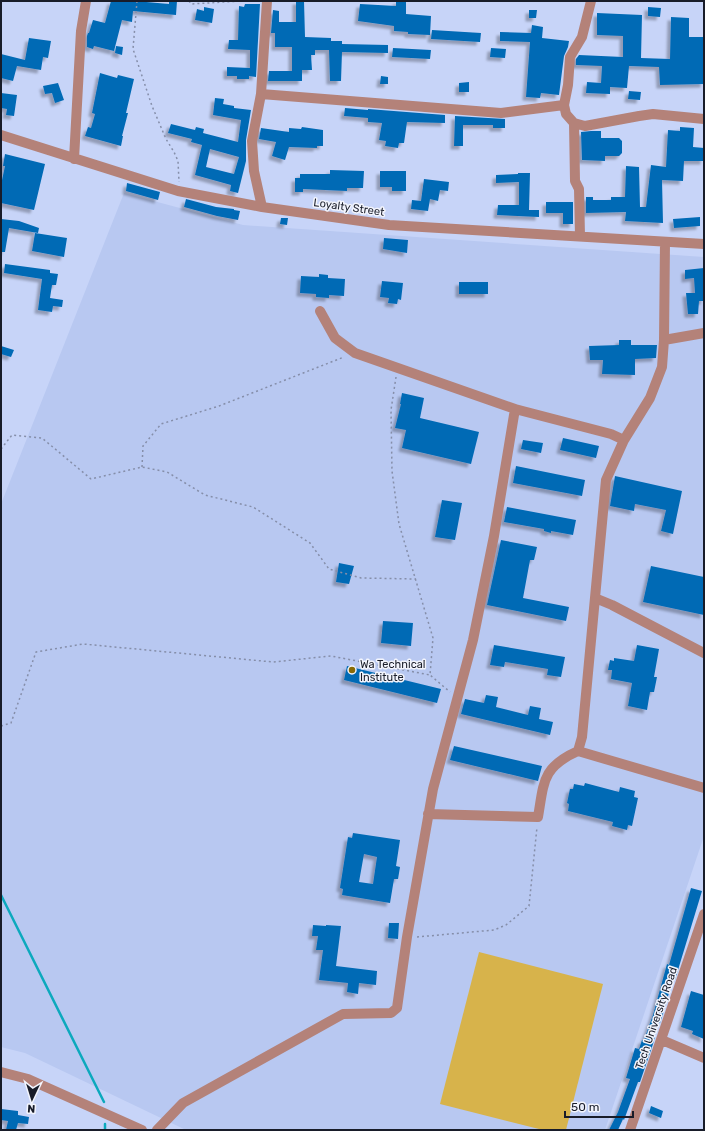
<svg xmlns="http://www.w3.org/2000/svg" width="705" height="1131" font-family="Rubik,sans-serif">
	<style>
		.built { fill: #b8c8f1 }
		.green { fill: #d7b34b }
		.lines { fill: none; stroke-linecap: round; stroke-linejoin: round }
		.stream { stroke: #0ca9bd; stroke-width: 2.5 }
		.building { fill: #016ab5; fill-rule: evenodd; filter: url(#shadow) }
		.path { stroke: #858ea9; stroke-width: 1.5; stroke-dasharray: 2 3; stroke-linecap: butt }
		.minor { stroke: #b48279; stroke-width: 10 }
		.poi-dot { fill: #876a06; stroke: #f3f5fd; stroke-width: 1.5 }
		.labels { text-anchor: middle; stroke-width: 3; stroke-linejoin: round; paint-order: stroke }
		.street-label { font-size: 11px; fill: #181c29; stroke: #f3f5fd }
		.poi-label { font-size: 11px; fill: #181c29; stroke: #f3f5fd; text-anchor: start }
	</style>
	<defs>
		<filter id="shadow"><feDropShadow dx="-3.5" dy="3.5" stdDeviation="1" flood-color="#0004"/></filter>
	</defs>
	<rect width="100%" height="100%" fill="#c7d4f8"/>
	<!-- built -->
	<path class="built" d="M124 193 243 225 704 257V836L605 1130H186L25 1053 1 1047V504Z"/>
	<!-- green -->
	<path class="green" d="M479 952 603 984 566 1130H543L440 1104Z"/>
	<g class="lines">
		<!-- stream -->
		<path class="stream" d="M1 895 104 1102
			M105 1124V1130"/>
	</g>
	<!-- building -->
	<path class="building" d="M111 1H135L169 4V1H177L176 15 133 11 132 22 122 20 114 51 94 46 93 49 87 47V36L88 33H89L93 20 105 23Z
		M296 1H304L305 37 331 38V41H342V44L388 45V53L342 52 341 81H330L329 50H315V55H311L312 70H302V81H268L269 71H292V47H275V33H271L273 10 279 11V22H296Z
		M396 1H406V14L431 16 430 35 408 34V32L394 31V26L358 21 360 4 396 6Z
		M245 4H260L256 77 249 76V79H237V76H227V67L250 68V50L228 49 229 40H238L239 6 244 7Z
		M204 7 214 9 212 23 195 20 197 9 204 11Z
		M648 7 661 8 660 17 648 16Z
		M529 10H537L536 18H529Z
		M597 13 642 15 641 58 670 59 671 17 689 18V37H704V84L660 85 659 67 629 66 627 88 610 87V94L586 93 587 82 601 83 602 66 576 65V59L579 55 623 57V36L597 35Z
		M532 25 543 27 542 38 569 41 568 47 564 56 559 95 541 93 540 98 526 97 530 42 500 41V32L531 33Z
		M432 30 481 33 480 42 431 39Z
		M29 38 51 41 48 58 43 57 41 70 17 66 13 81 1 78V54L25 60Z
		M116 46 123 47 122 55 115 53Z
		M393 48 431 50 430 59 392 57Z
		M491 48 506 49 505 58 490 57Z
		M100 73 117 78 118 75 134 79 126 113H128L122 136H123L121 146 85 136 88 127 91 128 95 114 92 113Z
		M381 76 388 77V84H380Z
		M469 82V92H459V83Z
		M58 83 64 100 55 103 52 93 45 94 43 86Z
		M629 91 641 92 640 100 628 99Z
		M1 93 17 95 14 116 6 115 7 109 1 108Z
		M215 98 224 99 223 104 234 106V108L251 110 246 140V161L238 193 230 191 231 185 195 175 202 145 191 142 192 139 168 133 171 124 195 130 196 127 204 129 203 133 238 142 241 120 213 115ZM210 149 239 157 234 174 206 167Z
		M345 108 368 110V109L445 115V123L407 122 404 143H399L398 148 385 146 386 141 379 140 382 123 368 122V118L344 116Z
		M455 116 505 119V128H493V125H463V146H454Z
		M302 127 323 130V146H317V148L289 147 285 160 272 156 276 142 259 139 261 128 289 132V128L301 129Z
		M680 127 694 128 693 147 704 148V161H684L683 181 662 180 663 223 625 221 626 212 586 213V197H593V200H611V197H625L626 166 639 167 640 207H646L651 165 666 167 668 130 680 131Z
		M591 131H601V138H619L622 141V153L619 156H605V161L582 160 581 132Z
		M5 154 45 164 34 210 1 203V185L5 166H3Z
		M330 170 364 171 363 188H347V191L303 189V192H295V178H300V174H330Z
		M380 171H406V191H392V187H380Z
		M518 173H530L529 210H539V217L497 215 498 205H519V182L496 183V175L518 174Z
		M424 179 449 182 448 191 440 190 438 201 430 199 428 211 411 209 412 200 421 201Z
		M127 183 160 192 158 200 126 191Z
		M186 199 216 207 234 209V210L240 211 238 220 217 216 184 207Z
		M546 202H573V224H563V213H546Z
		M700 217V226L674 228 673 219Z
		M281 218H288L287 225 280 224Z
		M1 219 19 221 39 228 38 233 9 228 5 252H1Z
		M35 233 67 238 64 257 32 251Z
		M384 238 408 240 407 253 383 249Z
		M5 264 50 270V273L58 274 56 285H52L50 298 63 300 62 307 53 306 52 312 38 310 42 279 4 273Z
		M704 268V301H699L698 314H688L686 293H695L694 278 685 279V270Z
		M319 274 328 275V278L345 279 344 296 329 295V298L316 297V294L300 293 301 276 319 277Z
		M382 281 403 283 401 300 398 299 397 304 388 303 389 298 380 297Z
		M459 282H488V294H459Z
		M619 340H631V345H657L656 358 635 359V375L602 374 603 360H590L589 346 619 345Z
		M1 346 14 350 11 357 1 354Z
		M402 393 424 398 420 418 479 432 471 464 402 448 406 430 395 428 401 404H400Z
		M563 438 599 446 596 458 560 450Z
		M523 440 543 443 541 453 521 449Z
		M516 466 585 480 582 496 513 483Z
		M615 476 682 491 673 534 661 531 666 510 635 504 634 511 610 506Z
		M442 500 462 503 455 540 435 537Z
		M507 507 576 520 573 535 551 531V533L544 531V529L504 522Z
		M501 540 537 547 534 560H530L523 598 569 607 566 621 487 605Z
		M339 563 354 566 349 584 336 582Z
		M651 566 704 577V615L643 602Z
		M383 621 413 623 411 646 381 643Z
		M494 645 565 657 561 677 547 675 548 669 505 662 504 667 490 665Z
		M637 645 659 649 654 677H657L654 692H650L647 710 628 706 632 683 611 679 612 670H608L610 660 614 661V658L634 661Z
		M347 666 441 689 437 703 344 680Z
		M486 695 498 697 496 707 528 715 530 706 541 708 539 719 553 722 550 735 461 714 465 699 484 703Z
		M454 746 542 766 538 781 450 760Z
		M585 783 619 792 620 787 635 791 634 797 638 798 632 826 628 825 627 830 612 826 613 822 568 811 569 804 567 803 570 789H573L574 784 584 786Z
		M353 833 400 840 396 866 400 867 398 879H394L390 903 342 895 343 889 340 888 348 837 352 838ZM364 854 377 857 373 884 359 882Z
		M691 888 702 891 681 960 675 980 673 979 662 1017 660 1023H658L654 1036H655L653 1044 640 1082H638L624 1120 623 1119 618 1130H609L618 1112 630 1079 626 1078 635 1048 639 1049 642 1040H644L653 1015 667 964 669 965Z
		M389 923H399L398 939 388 938Z
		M313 925 326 926V925L341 926 336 966 377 971 376 985 359 983 358 994 347 992 348 983 319 980 323 950H316L318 936H312Z
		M691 991 704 995V1039L692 1034 693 1031 681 1027Z
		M651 1106 663 1111 661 1118 649 1113Z
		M1 1109 18 1111V1115L29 1117 28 1124 18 1123 16 1130H6L8 1121 1 1120Z"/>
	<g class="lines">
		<!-- path -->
		<path class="path" d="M137 1 133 49 152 106 166 139 174 152 178 161 179 182
			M189 1 191 4 241 1
			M396 377 391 410 392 471 399 524 433 638 430 675 450 692
			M1 449 12 435 42 438 91 479 142 467 167 472 205 495 253 507 310 543 329 569 361 578 416 579
			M142 467 143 446 161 424 219 406 344 357
			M1 726 11 723 36 652 83 644 273 662 331 656 430 675
			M417 937 494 930 506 925 529 906 537 827"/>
		<!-- minor -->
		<path class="minor" d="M591 1 582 37 570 57 568 85 564 105 566 114 574 123 585 126 639 116 653 114 704 119
			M261 94 501 113 564 105
			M574 123 575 181 579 189 580 236
			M1 135 178 191 262 207 389 225 704 244
			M74 159 81 31 86 1
			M262 207 254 171 252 141 261 94 267 1
			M320 311 335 338 355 353 515 409
			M664 340 704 333
			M595 598 612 605 704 653
			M578 751 582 737 606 480 624 440 650 398 662 367 664 340 665 242
			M428 814 538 817C544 782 542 767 578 751L704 788
			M662 1040 704 1058
			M1 1072 28 1079 142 1130
			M157 1130 183 1103 343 1014 391 1013 397 1008 407 937 433 789 473 640 494 536 515 409 611 434 624 440
			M630 1130 704 914"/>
	</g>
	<!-- markers -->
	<circle class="poi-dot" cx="352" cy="670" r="4"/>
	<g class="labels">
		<!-- street labels -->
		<g class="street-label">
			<text transform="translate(349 207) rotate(8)" y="4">Loyalty Street</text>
			<text transform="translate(656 1018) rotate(-71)" y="4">Tech University Road</text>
		</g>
		<!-- poi labels -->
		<g class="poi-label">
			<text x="360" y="668">Wa Technical<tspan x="360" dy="13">Institute</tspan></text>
		</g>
	</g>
	<!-- border -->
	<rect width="705" height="1131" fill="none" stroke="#181c29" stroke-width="4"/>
	<!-- north arrow -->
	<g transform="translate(32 1099) rotate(184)" stroke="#f3f5fd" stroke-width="3" paint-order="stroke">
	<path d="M0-3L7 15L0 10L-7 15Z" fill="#181c29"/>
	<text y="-6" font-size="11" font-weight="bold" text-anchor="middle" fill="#181c29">N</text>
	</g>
	<!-- scale -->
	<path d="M565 1111v6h68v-6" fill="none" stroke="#181c29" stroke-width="2"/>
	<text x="571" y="1111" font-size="12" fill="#181c29" stroke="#f3f5fd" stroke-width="3" paint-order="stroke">50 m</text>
</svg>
